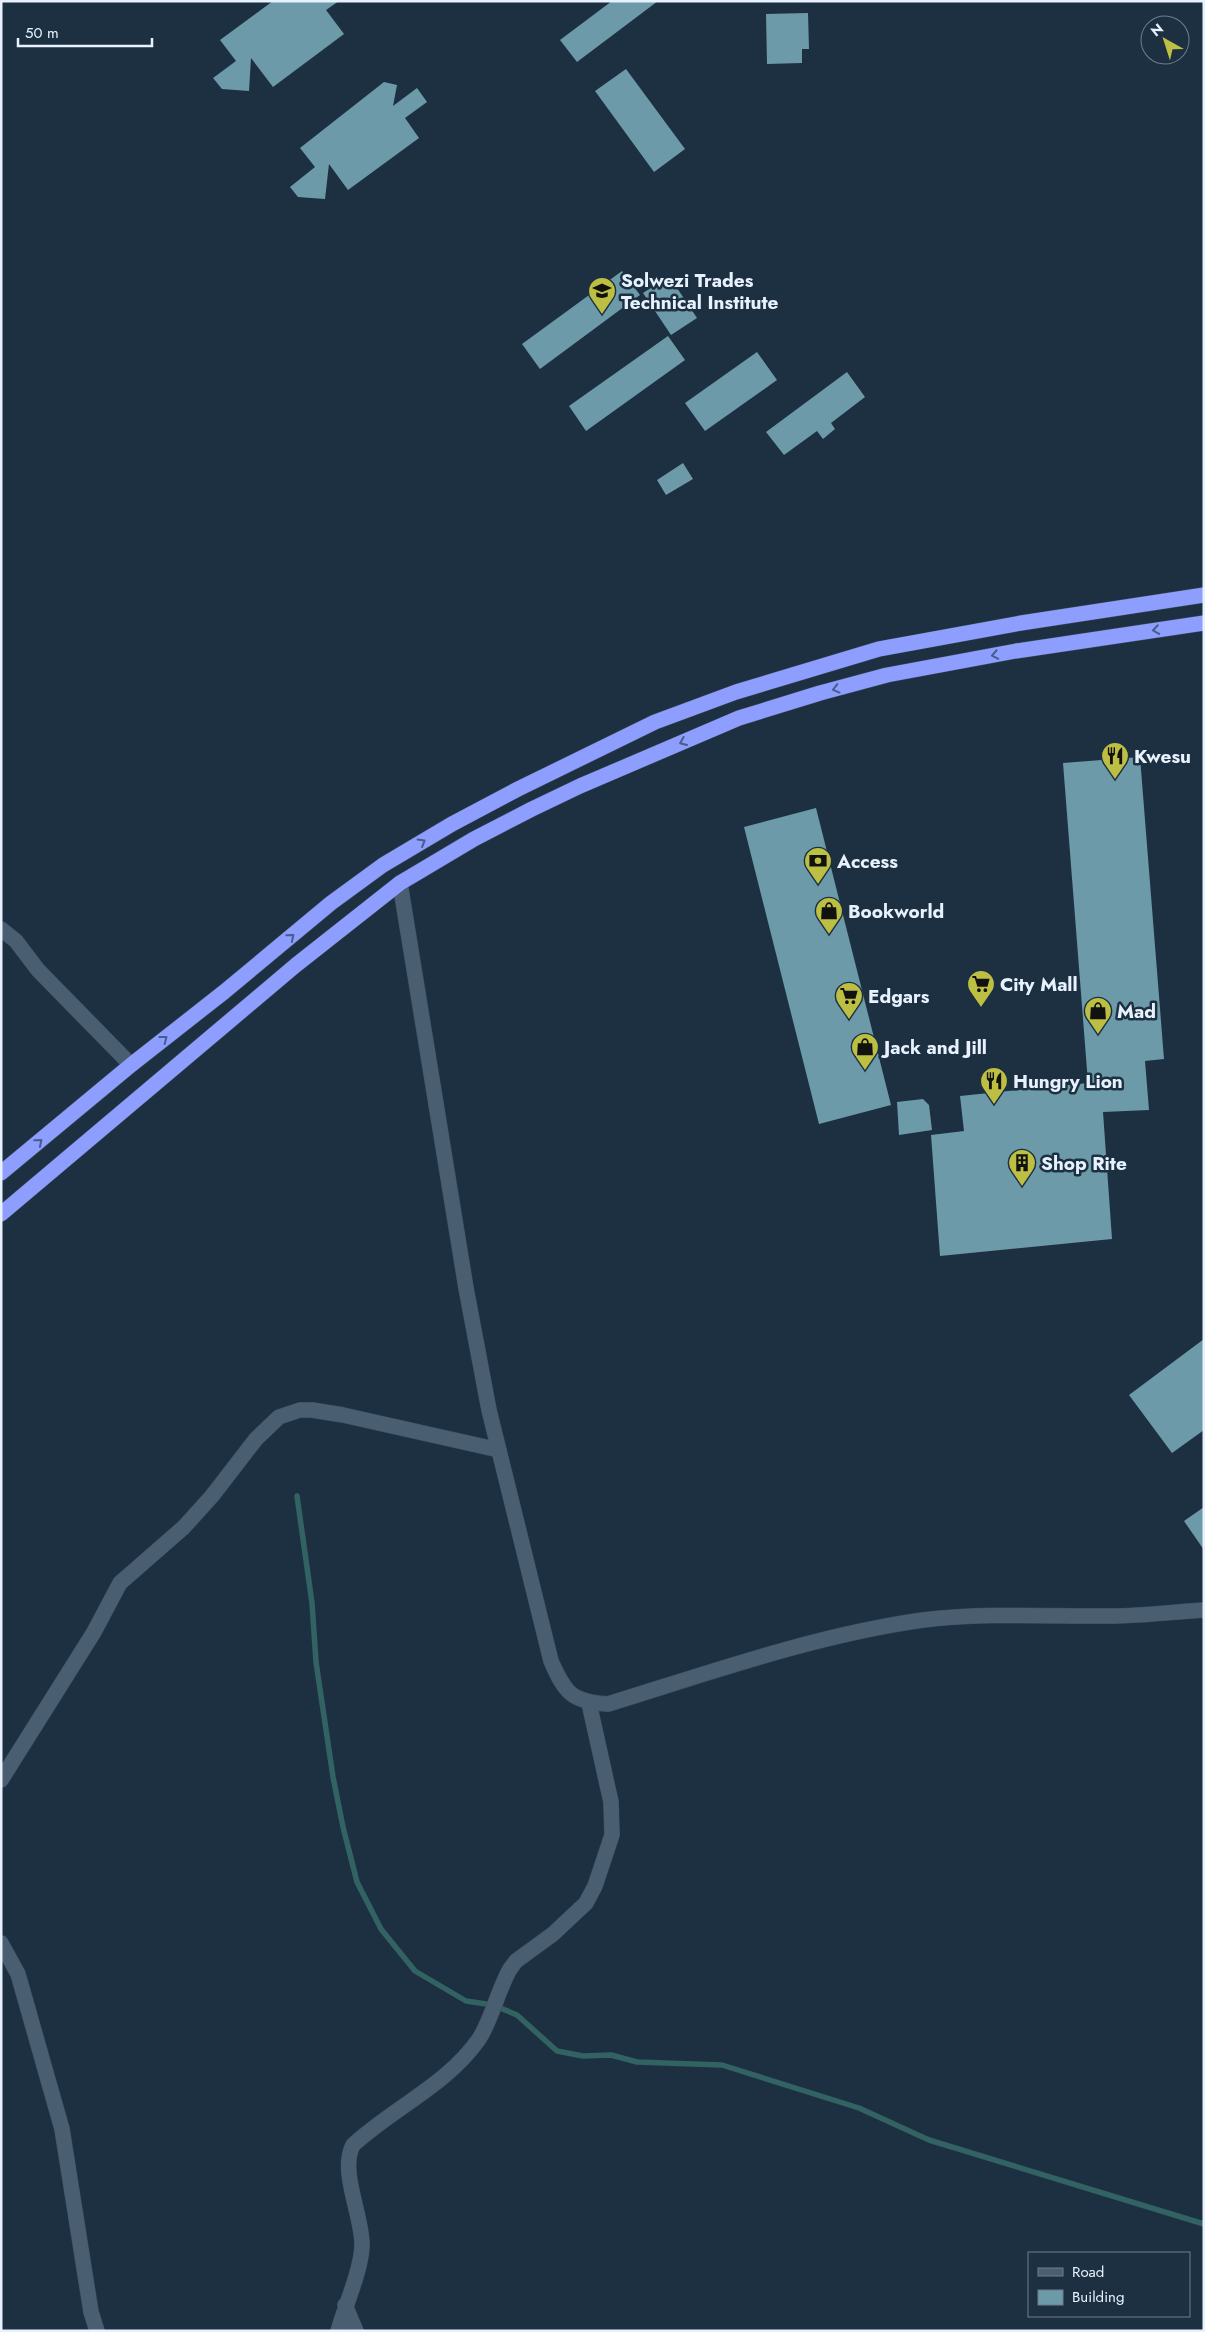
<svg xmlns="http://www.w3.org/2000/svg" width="1205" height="2332" font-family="Jost,sans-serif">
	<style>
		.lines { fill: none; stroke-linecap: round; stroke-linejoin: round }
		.stream { stroke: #326362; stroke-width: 5.5 }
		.building { fill: #6d9aa9 }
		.minor-casing { stroke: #3c4c5b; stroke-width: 16 }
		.highway-casing { stroke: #3c4c5b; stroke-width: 16 }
		.minor { stroke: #4a5e71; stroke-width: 15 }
		.highway { stroke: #8e9eff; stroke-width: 15 }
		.oneway { stroke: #4a5c8d }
		.labels { text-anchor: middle; stroke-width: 5; stroke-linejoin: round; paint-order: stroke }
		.poi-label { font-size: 19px; font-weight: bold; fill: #e7f2fe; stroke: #1d3041; text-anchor: start }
	</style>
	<rect width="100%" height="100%" fill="#1d3041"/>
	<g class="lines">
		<!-- stream -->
		<path class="stream" d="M297 1496 312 1603 316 1662 333 1777 343 1827 357 1882 381 1929 415 1971 466 2001 493 2005 517 2015 557 2051 583 2056 611 2055 637 2062 722 2065 859 2108 929 2140 1204 2224"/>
	</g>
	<!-- building -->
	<path class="building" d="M273 1H339L326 10 344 34 273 87 251 58 249 91 222 89 213 78 236 61 220 40Z
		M612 1H658L577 62 560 40Z
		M808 13 809 49H802V63L767 64 766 14Z
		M626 69 685 149 654 172 595 91Z
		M384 82 397 85 393 106 417 88 427 102 405 118 419 138 348 190 329 164 325 199 298 197 290 187 315 167 300 148Z
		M622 271 640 295 540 369 522 344Z
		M669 276 697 318 671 335 643 293Z
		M668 336 685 360 586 431 569 406Z
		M757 352 777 380 705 431 685 403Z
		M847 372 865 397 831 423 835 429 823 439 817 431 784 455 766 432Z
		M683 463 693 479 666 495 657 480Z
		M1140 757 1164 1059 1145 1061 1149 1110 1103 1112 1112 1239 940 1256 931 1135 964 1131 960 1096 1088 1083 1063 763Z
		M816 808 891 1105 819 1124 744 827Z
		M923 1099 929 1105 932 1130 899 1135 897 1102Z
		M1204 1339V1430L1172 1453 1129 1395Z
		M1204 1507V1550L1184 1521Z"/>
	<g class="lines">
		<defs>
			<path id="minor" d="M400 883 466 1288 489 1410 551 1661C565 1693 572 1702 608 1704 712 1672 816 1635 923 1620 983 1613 1042 1616 1101 1616 1135 1617 1170 1612 1204 1610
				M1 929 16 941 38 970 131 1065
				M1 1780 94 1632 120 1583 184 1527 212 1496 256 1439 279 1417 300 1410H312L343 1415 499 1450
				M1 1943 18 1974 62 2129 91 2312 97 2331
				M345 2305 356 2331
				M338 2331C345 2306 361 2271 362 2246 363 2217 339 2171 353 2145 393 2108 447 2085 479 2039 491 2021 498 1990 510 1969L516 1961 553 1934 586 1903 595 1886 612 1835 611 1802 589 1703"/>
			<path id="highway" d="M1 1173 131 1065 224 992 331 903 383 865 452 824 518 789 655 722 736 692 879 649 1021 623 1204 595
				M1 1214 296 965 400 883 474 839 532 809 580 786 739 718 820 693 887 675 1016 651 1204 623"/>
		</defs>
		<!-- minor casing -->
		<use href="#minor" class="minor-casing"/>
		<!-- highway casing -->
		<use href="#highway" class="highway-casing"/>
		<!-- minor -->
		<use href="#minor" class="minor"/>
		<!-- highway -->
		<use href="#highway" class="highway"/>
	</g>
	<!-- one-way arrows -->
	<defs><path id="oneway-chevron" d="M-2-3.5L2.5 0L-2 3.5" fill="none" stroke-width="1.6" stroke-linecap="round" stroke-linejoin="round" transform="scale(1.25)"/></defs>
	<g class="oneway">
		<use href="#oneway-chevron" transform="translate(1156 630) rotate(171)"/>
		<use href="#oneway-chevron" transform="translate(995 655) rotate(169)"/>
		<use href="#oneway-chevron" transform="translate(836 689) rotate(165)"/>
		<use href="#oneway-chevron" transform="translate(683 742) rotate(157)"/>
		<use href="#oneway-chevron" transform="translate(422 842) rotate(-31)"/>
		<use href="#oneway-chevron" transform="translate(291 937) rotate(-40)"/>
		<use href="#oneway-chevron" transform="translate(164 1039) rotate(-38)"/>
		<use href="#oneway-chevron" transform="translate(39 1142) rotate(-40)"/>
	</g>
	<!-- icons -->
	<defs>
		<symbol id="university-pin" viewBox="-11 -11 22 30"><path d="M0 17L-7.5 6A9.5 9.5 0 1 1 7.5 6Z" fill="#bdbf43" stroke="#1d3041"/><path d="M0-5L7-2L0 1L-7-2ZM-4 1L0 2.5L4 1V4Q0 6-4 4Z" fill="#111"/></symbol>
		<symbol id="restaurant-pin" viewBox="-11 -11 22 30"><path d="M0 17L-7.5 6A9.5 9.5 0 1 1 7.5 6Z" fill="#bdbf43" stroke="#1d3041"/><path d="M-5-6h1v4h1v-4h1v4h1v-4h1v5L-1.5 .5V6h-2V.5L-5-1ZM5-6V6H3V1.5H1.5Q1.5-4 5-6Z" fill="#111"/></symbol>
		<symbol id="bank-pin" viewBox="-11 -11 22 30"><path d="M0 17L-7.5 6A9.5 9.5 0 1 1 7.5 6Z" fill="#bdbf43" stroke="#1d3041"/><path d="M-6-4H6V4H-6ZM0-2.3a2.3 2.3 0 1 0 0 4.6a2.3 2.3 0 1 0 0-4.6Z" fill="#111"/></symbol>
		<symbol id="shop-pin" viewBox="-11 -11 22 30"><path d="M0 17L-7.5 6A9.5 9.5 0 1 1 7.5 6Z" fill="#bdbf43" stroke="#1d3041"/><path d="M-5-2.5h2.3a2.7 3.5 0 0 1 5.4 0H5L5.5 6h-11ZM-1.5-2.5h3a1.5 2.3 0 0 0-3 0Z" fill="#111"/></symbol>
		<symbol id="supermarket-pin" viewBox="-11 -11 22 30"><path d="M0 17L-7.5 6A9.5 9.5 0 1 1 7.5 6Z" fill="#bdbf43" stroke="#1d3041"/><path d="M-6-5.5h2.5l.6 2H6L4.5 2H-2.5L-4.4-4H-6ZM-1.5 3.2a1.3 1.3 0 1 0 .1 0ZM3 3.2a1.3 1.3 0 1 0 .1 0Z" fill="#111"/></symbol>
		<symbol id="building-pin" viewBox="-11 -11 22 30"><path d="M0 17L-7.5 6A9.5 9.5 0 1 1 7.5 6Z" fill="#bdbf43" stroke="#1d3041"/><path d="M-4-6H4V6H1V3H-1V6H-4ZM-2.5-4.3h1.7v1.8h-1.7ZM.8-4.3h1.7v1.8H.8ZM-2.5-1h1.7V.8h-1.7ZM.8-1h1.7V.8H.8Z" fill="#111"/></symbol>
	</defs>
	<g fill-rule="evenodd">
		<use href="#university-pin" x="586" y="275" width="32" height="43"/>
		<use href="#restaurant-pin" x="1099" y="740" width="32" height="43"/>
		<use href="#bank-pin" x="802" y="845" width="32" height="43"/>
		<use href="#shop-pin" x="813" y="895" width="32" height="43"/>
		<use href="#supermarket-pin" x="965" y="968" width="32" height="43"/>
		<use href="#supermarket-pin" x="833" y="980" width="32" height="43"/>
		<use href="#shop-pin" x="1082" y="995" width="32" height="43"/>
		<use href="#shop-pin" x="849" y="1031" width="32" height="43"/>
		<use href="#restaurant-pin" x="978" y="1065" width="32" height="43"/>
		<use href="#building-pin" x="1006" y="1147" width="32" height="43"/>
	</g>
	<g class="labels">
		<!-- poi labels -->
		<g class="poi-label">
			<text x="621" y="287">Solwezi Trades<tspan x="621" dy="22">Technical Institute</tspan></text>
			<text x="1134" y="763">Kwesu</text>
			<text x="837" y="868">Access</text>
			<text x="848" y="918">Bookworld</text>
			<text x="1000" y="991">City Mall</text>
			<text x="868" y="1003">Edgars</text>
			<text x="1117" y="1018">Mad</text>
			<text x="884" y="1054">Jack and Jill</text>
			<text x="1013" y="1088">Hungry Lion</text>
			<text x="1041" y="1170">Shop Rite</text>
		</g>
	</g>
	<!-- border -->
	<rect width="1205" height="2332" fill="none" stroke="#e7f2fe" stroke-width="5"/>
	<!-- legend -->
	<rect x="1028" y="2252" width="162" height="65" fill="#1d3041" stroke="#6e7e8d"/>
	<rect x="1038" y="2268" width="25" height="8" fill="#4a5e71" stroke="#6e7e8d"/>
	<text x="1072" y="2277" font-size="15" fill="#e7f2fe">Road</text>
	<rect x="1038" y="2290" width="25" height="15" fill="#6d9aa9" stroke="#6e7e8d"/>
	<text x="1072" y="2302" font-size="15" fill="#e7f2fe">Building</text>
	<!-- north arrow -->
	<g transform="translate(1165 40) rotate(321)"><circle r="24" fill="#1d3041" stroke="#6e7e8d"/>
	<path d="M0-4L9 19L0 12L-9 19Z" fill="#bdbf43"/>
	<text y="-8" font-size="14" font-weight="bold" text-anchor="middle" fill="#e7f2fe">N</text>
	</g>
	<!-- scale -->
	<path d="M18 38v8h134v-8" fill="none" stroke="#e7f2fe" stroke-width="2.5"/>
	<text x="25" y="38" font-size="15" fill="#e7f2fe" stroke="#1d3041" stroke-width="4" paint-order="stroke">50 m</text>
</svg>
